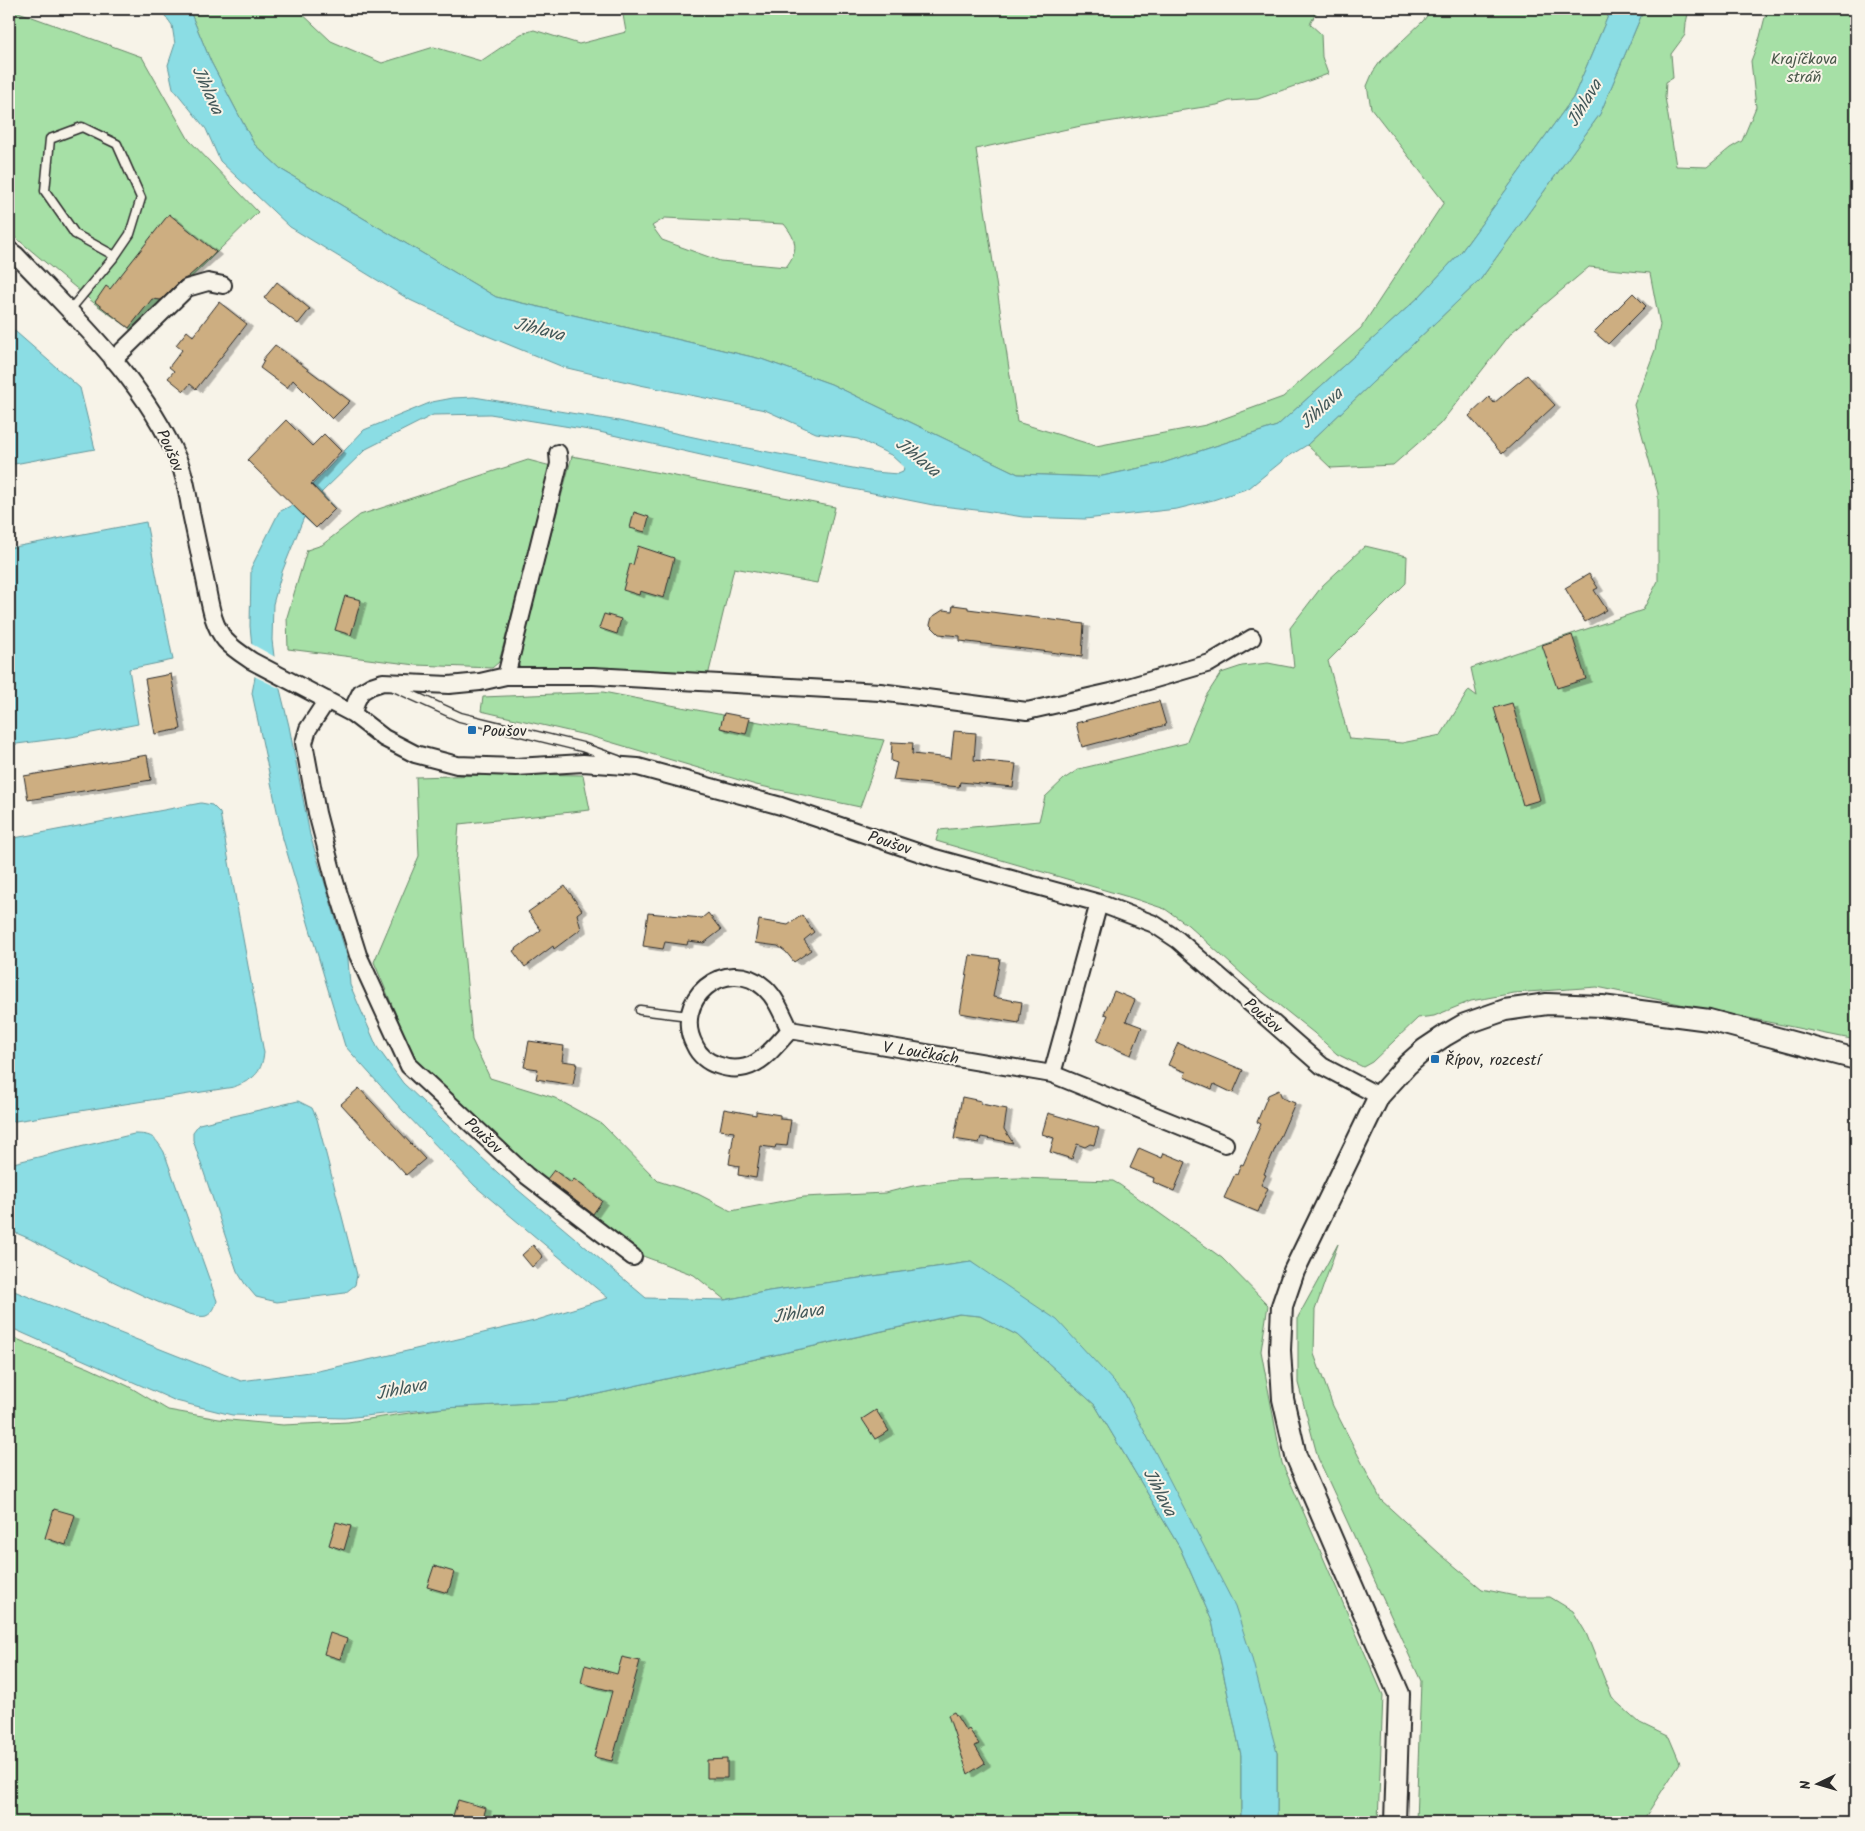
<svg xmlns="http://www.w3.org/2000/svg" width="1865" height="1831" font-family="Kalam,sans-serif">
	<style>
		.green { fill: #a6e0a6; stroke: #688668; fill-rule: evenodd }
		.water { fill: #8bdde4; stroke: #65969a }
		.pier { fill: #f7f3e8 }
		.building { fill: #cdae81; stroke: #2b2b2b; filter: url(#shadow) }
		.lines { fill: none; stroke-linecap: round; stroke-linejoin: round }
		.service-casing { stroke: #2b2b2b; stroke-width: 11 }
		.minor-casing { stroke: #2b2b2b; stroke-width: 20 }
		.tertiary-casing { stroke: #2b2b2b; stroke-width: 24 }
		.service { stroke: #f7f3e8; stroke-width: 8 }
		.minor { stroke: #f7f3e8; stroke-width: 16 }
		.tertiary { stroke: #f7f3e8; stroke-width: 20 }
		.poi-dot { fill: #1f6fb2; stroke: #f7f3e8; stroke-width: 2 }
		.labels { text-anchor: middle; stroke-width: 4; stroke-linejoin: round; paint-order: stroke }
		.park-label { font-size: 16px; fill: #4a584a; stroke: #f7f3e8 }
		.street-label { font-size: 16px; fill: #2b2b2b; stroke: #f7f3e8 }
		.poi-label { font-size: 16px; fill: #2b2b2b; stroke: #f7f3e8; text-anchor: start }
		.water-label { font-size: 18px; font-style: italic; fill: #435859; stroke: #f7f3e8 }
	</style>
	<defs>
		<filter id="shadow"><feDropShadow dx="5.5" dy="3" stdDeviation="0" flood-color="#0004"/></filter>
	</defs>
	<rect width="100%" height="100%" fill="#f7f3e8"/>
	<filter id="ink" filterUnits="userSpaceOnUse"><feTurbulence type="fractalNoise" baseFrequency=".02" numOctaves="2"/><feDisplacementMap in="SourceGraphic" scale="10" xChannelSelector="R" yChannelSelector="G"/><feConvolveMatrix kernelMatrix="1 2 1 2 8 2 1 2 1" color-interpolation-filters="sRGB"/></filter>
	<g filter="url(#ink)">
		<!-- green -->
		<path class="green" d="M189 9H297L331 41 382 63 434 47 481 61 521 34 534 30 579 44 626 32 622 9H1316V13L1310 24 1321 34 1322 57 1328 74 1258 99 1229 101 1217 105 1081 126 976 149 1017 422 1096 446 1206 425 1283 397 1361 328 1444 202 1371 108 1367 86 1373 72 1380 62 1423 21 1432 9H1611L1573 98 1461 252 1419 297 1277 426 1163 463 1098 477 1018 474 831 384 761 359 496 297 282 170 254 144 211 62ZM665 218 784 224C797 240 799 250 786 267L720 261 662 240 652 226Z
			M1644 9H1689L1686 23 1685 35 1671 54 1673 78 1666 82 1665 97 1676 166 1707 167 1730 148 1742 141 1756 107 1751 61 1760 37 1767 9H1856V1040L1597 987 1514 993 1471 1001 1434 1016 1418 1018 1372 1062 1363 1067 1337 1054 1314 1033 1254 985 1188 925 1165 909 1132 898 936 841 939 830 1039 821 1045 797 1064 779 1079 769 1186 743 1206 696 1221 673 1242 666 1268 663 1294 668 1290 628 1323 585 1365 546 1407 556 1406 583 1328 661 1349 739 1402 743 1441 735 1469 690 1477 696 1471 668 1643 610 1658 581V493L1634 405 1655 350 1660 325 1650 273 1589 267 1512 332 1440 424 1393 465 1331 468 1307 445 1480 280 1600 114Z
			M13 10 142 57 189 140 258 212 133 334 129 328 94 303 9 232V14Z
			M572 456 835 507 817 583 734 568 708 676 522 669 517 662Z
			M528 460 551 466 499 662 492 668 416 665 288 649 287 617 307 550 322 545 360 515Z
			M603 692 770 724 884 740 860 807 756 785 590 736 481 711 483 697Z
			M519 774 583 775 590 810 459 824 456 861 472 1040 490 1078 555 1098 602 1124 658 1181 698 1194 731 1211 804 1197 885 1193 913 1186 955 1180 1019 1178 1113 1181 1120 1185 1222 1258 1268 1305 1261 1351 1282 1463 1383 1695 1378 1822H1277V1753L1125 1394 989 1276 971 1262 769 1291 725 1300 694 1275 624 1249 544 1182 415 1060 374 962 419 856 416 777Z
			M1338 1244 1315 1310 1314 1354 1333 1406 1381 1500 1439 1553 1482 1589 1520 1597H1550L1573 1611 1586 1633 1612 1698 1640 1723 1669 1737 1680 1763 1642 1822H1416L1421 1681 1318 1458 1298 1383V1317Z
			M960 1314 980 1316 1017 1335 1095 1405 1180 1548 1212 1621 1241 1755V1822H9V1336L89 1368 128 1386 168 1410 219 1419 283 1425 348 1422 444 1408 566 1401Z"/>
		<!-- water -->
		<path class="water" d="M155 9H189L211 62 254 144 282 170 496 297 761 359 831 384 1018 474 1098 477 1163 463 1277 426 1419 297 1461 252 1573 98 1611 9H1644L1600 114 1480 280 1307 445 1286 458 1249 488 1213 500 1177 509 1085 519 1023 517 985 511 933 505 833 485 595 431 490 414 433 415 366 449 321 493 335 509 316 528 304 517 282 572 273 604 272 640 276 673 289 726 310 835 348 959 350 985 377 1047 403 1083 498 1173 646 1298 725 1300 769 1291 971 1262 1057 1320 1125 1394 1235 1606 1251 1655 1277 1753V1822H1241V1755L1212 1621 1180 1548 1095 1405 1017 1335 980 1316 959 1314 566 1401 444 1408 344 1418 232 1415 176 1401 9 1327V1289L241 1381 318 1371 386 1356 534 1321 608 1298 475 1186 404 1112 345 1046 283 839 252 693 255 677 250 626 251 568 279 512 294 504 364 430 432 402 453 398 474 397 619 421 726 444 874 472 898 474 903 472 904 467 891 455 858 439 816 433 765 410 640 385 563 367 478 332 410 300 290 227 220 161 206 129 173 88 168 65 175 44 172 25 163 13Z
			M9 326 80 388 95 449 9 465Z
			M146 522 173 660 129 669 138 724 71 737 9 745V548Z
			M201 803 212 805 220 813 264 1053C261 1075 253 1079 234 1087L9 1122V839Z
			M298 1101 312 1108 317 1119 357 1275 355 1285 345 1293 277 1302 256 1297 245 1284 237 1271 193 1140V1132L199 1124Z
			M134 1134C152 1134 155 1137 164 1152L217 1301C215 1307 213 1313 206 1316 187 1323 54 1251 28 1238L9 1230V1164Z"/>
		<!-- pier -->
		<path class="pier" d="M248 642 277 658 283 690 252 675Z"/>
		<!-- building -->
		<path class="building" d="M169 214 216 252 188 277 180 281 161 300 152 299 129 328 95 302 106 286 110 289Z
			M277 282 310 309 298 324 264 298Z
			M1633 293 1646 306 1608 344 1594 332Z
			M219 302 247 324 196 389 190 384 184 391 168 378 174 371 169 367 182 350 176 345 187 331 193 336Z
			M275 345 289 355 350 401 332 419 293 380 287 388 260 368 264 361 262 360Z
			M1527 375 1555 405 1502 454 1469 416 1489 397 1494 403Z
			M286 420 312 446 324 434 341 451 311 484 335 509 316 528 247 460Z
			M634 512 649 517 645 532 630 528Z
			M638 546 674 558 664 598 640 591 639 595 623 590 630 564 633 565Z
			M1589 574 1598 588 1594 590 1607 610 1585 622 1565 588Z
			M345 596 361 600 351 635 335 630Z
			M953 605 968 607V609L1084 624 1082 656 960 641V636L939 634 930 625 932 617 943 610 952 611Z
			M604 614 621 619 617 634 599 628Z
			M1572 635 1586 679 1557 688 1542 645Z
			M171 674 181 729 155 734 145 679Z
			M1159 701 1166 725 1082 747 1076 723Z
			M1512 703 1540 800 1523 805 1494 708Z
			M724 713 750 718 746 734 720 728Z
			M954 731 976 733 974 760 1016 764 1013 787 960 782 959 787 893 780 897 763 891 761 892 742 913 743 912 754 951 758Z
			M147 755 151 780 28 800 24 776Z
			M565 886 582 910 577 914 581 929 554 949 553 946 525 967 513 951 541 930 528 912Z
			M648 913 702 918 708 913 721 930 704 943 688 941 687 945 665 942 663 949 643 946Z
			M802 915 814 932 804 940 811 950 794 962 786 952 778 946 755 943 759 920 788 925Z
			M970 955 1000 959 993 997 1022 1002 1019 1023 960 1013Z
			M1114 991 1135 1000 1126 1021 1142 1027 1131 1055 1097 1041 1108 1015 1104 1014Z
			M529 1041 564 1046 562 1061 577 1063 573 1085 536 1079 538 1069 524 1067Z
			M1178 1043 1243 1070 1233 1093 1214 1084 1212 1089 1184 1077 1186 1072 1168 1065Z
			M359 1088 425 1159 406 1175 341 1104Z
			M1279 1090 1282 1098 1295 1103 1264 1174 1266 1175 1261 1185 1268 1188 1258 1212 1224 1198 1235 1174 1237 1175 1241 1164 1243 1165 1261 1124 1257 1122 1268 1095Z
			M962 1097 981 1101V1104L1007 1109 1004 1129 1013 1143 981 1137 979 1143 954 1139Z
			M724 1109 756 1115V1111L780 1115V1119L791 1120 787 1146 776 1145 775 1148 761 1146 756 1178 738 1175 739 1166 729 1164 734 1132 720 1130Z
			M1048 1113 1099 1128 1094 1145 1090 1144 1085 1147 1077 1144 1072 1159 1050 1152 1054 1138 1042 1134Z
			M1139 1148 1162 1158 1164 1153 1186 1162 1174 1191 1153 1182 1154 1178 1130 1168Z
			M554 1170 571 1183 574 1179 602 1201 593 1214 547 1179Z
			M533 1245 543 1257 532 1267 522 1255Z
			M876 1410 889 1431 875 1439 862 1419Z
			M54 1509 75 1515 66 1545 45 1538Z
			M336 1522 351 1526 344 1550 329 1545Z
			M434 1566 454 1572 448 1593 427 1587Z
			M330 1633 347 1639 340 1659 324 1654Z
			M622 1657 640 1661 612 1761 594 1757 612 1691 581 1683 585 1665 617 1674Z
			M954 1712 966 1731 969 1729 979 1744 975 1746 985 1763 968 1774 948 1715Z
			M727 1759V1778H707V1760Z
			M458 1800 486 1808 482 1822H451Z"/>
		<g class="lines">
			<defs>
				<path id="service" d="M69 311 115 256 130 234 141 198 117 144 82 127 50 139 45 191 75 234 115 256
					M394 687 460 717 582 747 618 760
					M640 1010 689 1016"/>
				<path id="minor" d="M9 250 16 255C76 318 144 380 179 462 186 478 188 496 191 513 196 537 201 560 206 584 210 603 212 624 225 640 233 649 243 655 252 661L353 714 384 738 415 754 457 765 516 767 583 763 638 767 781 806 935 858 1099 903 1154 924 1178 940 1322 1066 1379 1096
					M113 360 187 288 208 282 223 285
					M506 676 559 464 558 453
					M327 700 308 729 304 743 317 813 335 882 358 955 409 1066 527 1176 633 1257
					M353 714 356 702 361 692 371 686 383 682 449 685 480 682 506 676H593L880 692 1027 711 1111 692 1210 663 1252 638
					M790 1030C769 1053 752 1078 717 1065 708 1062 699 1055 695 1046 670 1001 726 953 765 988 777 999 783 1016 790 1030L1052 1074 1225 1144
					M1052 1074 1099 903"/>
				<path id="tertiary" d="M1395 1822 1399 1694 1296 1456 1283 1399 1280 1350 1282 1306 1294 1271 1379 1096 1407 1065 1425 1049 1446 1035 1465 1024 1505 1010 1547 1004 1602 1006 1709 1020 1856 1059"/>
			</defs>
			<!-- service casing -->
			<use href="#service" class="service-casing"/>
			<!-- minor casing -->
			<use href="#minor" class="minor-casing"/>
			<!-- tertiary casing -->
			<use href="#tertiary" class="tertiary-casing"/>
			<!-- service -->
			<use href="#service" class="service"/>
			<!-- minor -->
			<use href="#minor" class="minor"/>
			<!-- tertiary -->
			<use href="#tertiary" class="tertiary"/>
		</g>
	</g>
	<!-- markers -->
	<g class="poi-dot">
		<rect x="467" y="725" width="10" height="10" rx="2.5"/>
		<rect x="1430" y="1054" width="10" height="10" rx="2.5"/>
	</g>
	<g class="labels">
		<!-- park labels -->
		<g class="park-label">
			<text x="1804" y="64">Krajíčkova<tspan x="1804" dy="18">stráň</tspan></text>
		</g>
		<!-- street labels -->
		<g class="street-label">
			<text transform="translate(171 450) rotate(66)" y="6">Poušov</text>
			<text transform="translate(890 842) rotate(18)" y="6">Poušov</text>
			<text transform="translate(1264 1015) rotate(41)" y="6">Poušov</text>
			<text transform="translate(921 1052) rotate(9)" y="6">V Loučkách</text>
			<text transform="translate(484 1135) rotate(43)" y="6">Poušov</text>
		</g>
		<!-- poi labels -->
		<g class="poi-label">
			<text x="482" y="736">Poušov</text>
			<text x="1445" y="1065">Řípov, rozcestí</text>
		</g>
		<!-- water labels -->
		<g class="water-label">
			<text transform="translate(208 90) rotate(65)" y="6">Jihlava</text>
			<text transform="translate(1584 103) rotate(-59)" y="6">Jihlava</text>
			<text transform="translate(539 329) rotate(14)" y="6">Jihlava</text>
			<text transform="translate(1321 408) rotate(-43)" y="6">Jihlava</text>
			<text transform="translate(918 457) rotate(39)" y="6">Jihlava</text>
			<text transform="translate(798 1313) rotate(-9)" y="6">Jihlava</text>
			<text transform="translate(401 1389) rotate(-11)" y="6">Jihlava</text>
			<text transform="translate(1160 1492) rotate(62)" y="6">Jihlava</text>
		</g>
	</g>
	<!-- margin -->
	<rect width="1865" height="1831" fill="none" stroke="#f7f3e8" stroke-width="30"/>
	<rect x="15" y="15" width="1835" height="1801" fill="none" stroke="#2b2b2b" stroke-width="2" filter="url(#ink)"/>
	<!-- north arrow -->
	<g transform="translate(1818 1784) rotate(265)" stroke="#f7f3e8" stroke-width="4" paint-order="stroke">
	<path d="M0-4L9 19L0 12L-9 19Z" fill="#2b2b2b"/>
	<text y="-8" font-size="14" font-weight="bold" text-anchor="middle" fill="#2b2b2b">N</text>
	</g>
</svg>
